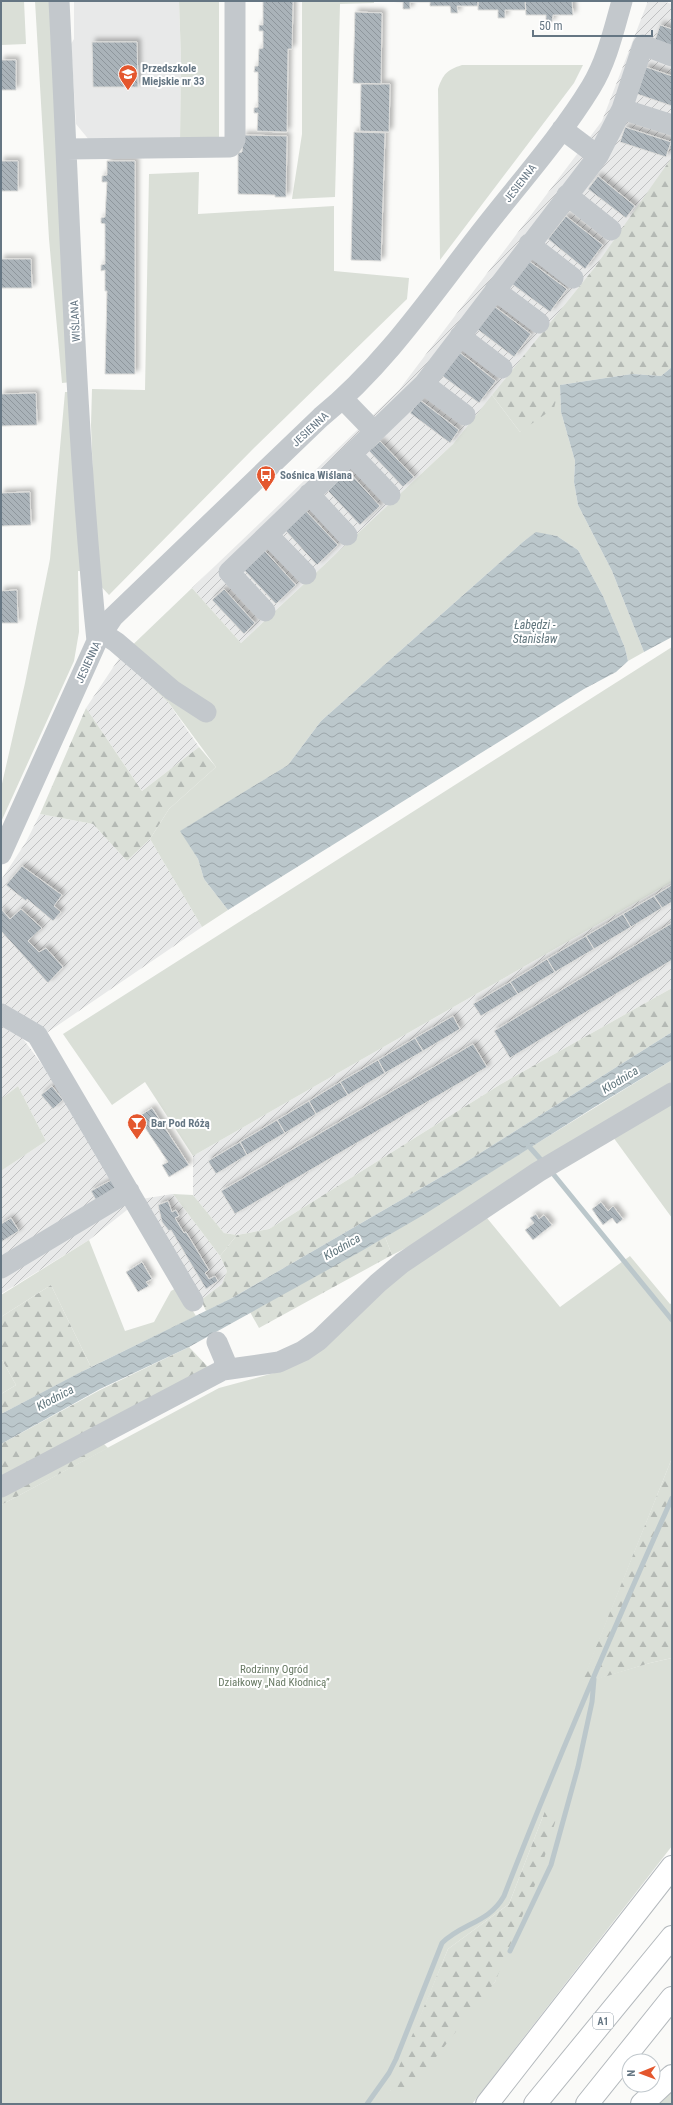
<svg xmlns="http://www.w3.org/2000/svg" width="673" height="2105" font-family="'Roboto Condensed',sans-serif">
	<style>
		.built { fill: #e8e9e9 }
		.industrial { fill: url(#industrial-furrows) }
		.green { fill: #dadfd7; fill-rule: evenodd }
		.forest { fill: url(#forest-firs) }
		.water { fill: url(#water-waves) }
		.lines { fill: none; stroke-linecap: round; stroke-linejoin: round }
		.stream { stroke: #bbc7cb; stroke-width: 5 }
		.building { fill: url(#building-back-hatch); stroke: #dcdcda; filter: url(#shadow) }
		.highway-casing { stroke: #b4b9bd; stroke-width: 24 }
		.minor { stroke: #c3c8cc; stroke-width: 21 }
		.highway { stroke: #fff; stroke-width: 22 }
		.labels { text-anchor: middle; stroke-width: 4; stroke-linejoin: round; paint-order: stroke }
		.shield { fill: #fff; stroke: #939fa8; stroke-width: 1 }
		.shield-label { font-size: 10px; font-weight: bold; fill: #657683 }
		.poi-label { font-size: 11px; font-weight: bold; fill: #657683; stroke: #fff; text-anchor: start }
		.street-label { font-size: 11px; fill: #657683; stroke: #fff }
		.park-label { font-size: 11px; fill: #687a64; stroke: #fff }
		.water-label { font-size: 12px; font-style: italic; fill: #60757c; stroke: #fff }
	</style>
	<defs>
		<pattern id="industrial-furrows" width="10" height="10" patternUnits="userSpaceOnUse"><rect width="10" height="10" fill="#e8e9e9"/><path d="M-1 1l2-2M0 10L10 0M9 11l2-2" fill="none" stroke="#c0c1c2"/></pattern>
		<pattern id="forest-firs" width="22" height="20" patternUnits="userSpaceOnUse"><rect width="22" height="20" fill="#dadfd7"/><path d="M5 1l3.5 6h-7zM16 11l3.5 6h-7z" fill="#b4b9b4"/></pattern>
		<pattern id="water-waves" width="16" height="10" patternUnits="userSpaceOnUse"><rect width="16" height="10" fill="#bbc7cb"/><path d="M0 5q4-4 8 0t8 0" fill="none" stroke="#9ca6aa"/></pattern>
		<pattern id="building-back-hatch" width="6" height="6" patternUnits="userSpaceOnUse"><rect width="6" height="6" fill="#aab3b9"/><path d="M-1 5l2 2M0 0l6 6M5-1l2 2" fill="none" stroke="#8e969c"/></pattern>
		<filter id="shadow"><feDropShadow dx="3.5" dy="-3.5" stdDeviation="2" flood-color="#0004"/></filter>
	</defs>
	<rect width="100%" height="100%" fill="#fafaf8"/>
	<!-- built -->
	<path class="built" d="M74 1H179L181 59 180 141H90L76 124 71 44 74 39Z"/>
	<!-- industrial -->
	<path class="industrial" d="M648 1H662L672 4 671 161 595 267 453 444 241 643 192 588 399 390 602 121Z
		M120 657 168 702 199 747 142 791 86 708Z
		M40 814 93 824 127 861 150 839 202 927 45 1034 1 1009V880L26 842Z
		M672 882V988L501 1084 269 1229 237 1235 224 1233 193 1195V1156Z
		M1 1025 21 1036 43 1066 52 1075 132 1206 89 1240 1 1294V1171L46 1141 18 1086 1 1099Z
		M173 1194 220 1256 227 1271 222 1284 201 1300 141 1199Z"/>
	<!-- green -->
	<path class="green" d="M1 1H24L26 44 1 45Z
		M35 1H53L72 382 62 383 49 239Z
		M179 1H219V139L180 141 181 59Z
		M302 1H374V3L340 4 335 197 292 199 302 134Z
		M462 65H583L574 83 440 260 438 89C443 74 447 70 462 65Z
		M199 172 198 214 334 206V271L409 278 407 299 252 450 109 595 97 582 91 425 92 389 145 390 149 174Z
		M560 385 561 412 575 461 574 482 578 505 612 571 644 652 628 661 625 648 603 596 578 550 557 536 536 533 524 541 321 721 288 765 181 831 198 859 204 879 228 910 202 927 150 839 169 809 216 767 168 702 120 657 192 588 241 643 453 444 492 395 520 432Z
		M65 392H73L81 571H78L79 632 74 661 1 822V788L25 683 50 559Z
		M672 647V882L193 1156 145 1082 112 1105 63 1034Z
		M672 1060V1085L434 1234 392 1255 385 1237Z
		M18 1086 46 1141 1 1171V1099Z
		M669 1102 672 1106V1218L613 1137Z
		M173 1194 193 1195 224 1233 237 1235 220 1256Z
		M487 1218 560 1307 630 1256 670 1304 672 1303V1458L582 1683 650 1663 672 1658V1846L472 2104H1V1505L219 1388 274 1373 405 1271ZM545 1811 495 1982 390 2091 448 1949 509 1904Z
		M89 1240 125 1331 154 1322 171 1291 178 1287 196 1316 91 1367 51 1285 1 1317V1295Z
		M1 1358 16 1385 1 1394Z
		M672 2089V2104H659Z"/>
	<!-- forest -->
	<path class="forest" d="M672 157V367L661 376 632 374 560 385 554 408 520 432 492 395 595 267Z
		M86 708 142 791 199 747 216 767 169 809 150 839 127 861 93 824 40 814Z
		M672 988V1032L458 1167 232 1298 206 1311 201 1300 222 1284 227 1271 220 1256 237 1235 269 1229 501 1084Z
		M385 1237 392 1255 259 1328 250 1312Z
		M51 1285 91 1367 1 1414V1394L16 1385 1 1358V1317Z
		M189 1347 210 1369 1 1478V1444L100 1390Z
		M100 1440 108 1448 1 1505V1491Z
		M672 1458V1658L650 1663 581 1684Z
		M545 1811 557 1816 539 1875 495 1982 414 2085 389 2091 448 1949 509 1904Z"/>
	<!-- water -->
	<path class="water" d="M672 367V637L644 652 612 571 578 505 574 482 575 461 561 412 560 385 632 374 661 376Z
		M536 532 557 536 578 550 603 596 625 648 628 661 616 672 584 689 228 910 204 879 198 859 180 831 288 765 321 721 524 541Z
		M672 1032V1060L593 1108 425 1214 358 1253 189 1347 100 1389 1 1444V1414L79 1373 232 1298 458 1167Z"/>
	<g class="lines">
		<!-- stream -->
		<path class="stream" d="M526 1143 542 1161
			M554 1175 672 1320
			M510 1951 551 1865 578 1767 592 1702 594 1679
			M367 2104 389 2073 396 2059 442 1943C462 1923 489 1923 504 1896 556 1762 613 1630 672 1498"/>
	</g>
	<!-- building -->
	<path class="building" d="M263 1H293L292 49H288L287 132 257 131 258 113H254V108L258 107V72H254L255 66H258L259 49 263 48V31H259V25H263Z
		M383 1H430V2H410V9H403V2Z
		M430 1H478V6H457L458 13H451L450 6H430Z
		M478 1H525L526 10H505V18H498V10H478Z
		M525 1H572L573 15H553L552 22H546V15H526Z
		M355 12 382 13 381 84 353 83Z
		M660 25 672 29V46L655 40Z
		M92 42H137L138 87H93Z
		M1 60H16V90H1Z
		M646 67 672 76V106L637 94Z
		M361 84H390L389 132 360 131Z
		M625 127 671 142 666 157 620 142Z
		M354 132 385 133 381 261 351 260Z
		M243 135 287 136 286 197H275V195L238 194V153L242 152Z
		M1 161H18V191H1Z
		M107 161H135V374H105L107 291H105V270L101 271V265L105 264V224L101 223V218L105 217 107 182H102V176L107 175Z
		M598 176 635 206 626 218 588 189Z
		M566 216 603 245 585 269 548 239Z
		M1 259H31L32 288H1Z
		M529 261 567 289 550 312 512 284Z
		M494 306 531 334 514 357 477 329Z
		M459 352 496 381 479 403 441 375Z
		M36 393 37 425 1 426V394Z
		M420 400 459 430 450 443 410 413Z
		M380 441 414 477 403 487 369 451Z
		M348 471 380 506 360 525 328 491Z
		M30 492 31 525 1 526V493Z
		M306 511 338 545 317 565 285 530Z
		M264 550 296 585 276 604 244 570Z
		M224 589 255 623 244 634 212 600Z
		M17 590 18 623H1V591Z
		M22 866 62 895 54 906 61 912 53 921 27 899 26 901 6 885Z
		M672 885V902L662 908 654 896Z
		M654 896 662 908 631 927 623 914Z
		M1 909 10 919 21 909 42 928 28 941 39 952 46 948 63 967 48 983 1 931Z
		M623 914 631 927 594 949 586 936Z
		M672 923V960L510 1058 494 1031Z
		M586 936 594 949 555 972 547 959Z
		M547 959 555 972 518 994 510 982Z
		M510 982 518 994 481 1016 473 1004Z
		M453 1016 460 1029 423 1051 415 1038Z
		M415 1038 423 1051 385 1073 378 1060Z
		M473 1044 487 1067 235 1214 221 1191Z
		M378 1060 385 1073 348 1095 340 1082Z
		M340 1082 348 1095 316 1114 309 1101Z
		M52 1086 63 1100 53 1109 41 1095Z
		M309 1101 316 1114 285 1133 277 1120Z
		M152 1108 189 1165 169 1177 162 1165 168 1162 138 1117Z
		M277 1120 285 1133 247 1155 240 1142Z
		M240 1142 247 1155 216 1174 208 1161Z
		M115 1178 121 1189 97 1202 91 1191Z
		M168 1201 172 1212 176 1210 179 1216 175 1218 184 1233 186 1232 209 1270 205 1273 209 1279 215 1276 218 1281 206 1289 171 1230 169 1231 162 1222 158 1205Z
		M601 1202 608 1211 613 1206 623 1219 617 1224 612 1218 603 1225 592 1209Z
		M536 1214 539 1219 544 1215 552 1225 533 1240 525 1230 534 1223 530 1218Z
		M11 1218 19 1231 1 1242V1224Z
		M142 1262 152 1279 146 1282 149 1286 138 1292 126 1272Z"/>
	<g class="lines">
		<defs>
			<path id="highway" d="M487 2104 672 1867
				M535 2104 672 1937
				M587 2104 672 1998
				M642 2104 672 2076"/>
		</defs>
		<!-- highway casing -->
		<use href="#highway" class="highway-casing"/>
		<!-- minor -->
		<path class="minor" d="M59 1C70 214 75 428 97 641
			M622 109 672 125
			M562 129 598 156
			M66 149 230 147 235 140V1
			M567 195 611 230
			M529 244 573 278
			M495 290 539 323
			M460 336 502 368
			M424 384 465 415
			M343 399 374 431
			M351 454 390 495
			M309 494 347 535
			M268 535 306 574
			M265 611 229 572 424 384 598 156 622 109 643 45 672 56
			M102 633 116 642 172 690 206 712
			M1 854 97 641 113 617 321 417C386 364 434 292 485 227 521 181 561 136 591 87 607 61 614 29 622 1
			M1 1014 37 1035 193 1301
			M1 1268 129 1191
			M217 1342 225 1361 223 1370
			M1 1487 223 1370 279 1362 303 1351 319 1340 378 1283 402 1263 538 1172 672 1093"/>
		<!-- highway -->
		<use href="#highway" class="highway"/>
	</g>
	<!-- icons -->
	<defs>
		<symbol id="school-pin" viewBox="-11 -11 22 30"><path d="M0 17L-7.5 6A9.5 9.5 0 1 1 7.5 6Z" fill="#e4572e" stroke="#fff"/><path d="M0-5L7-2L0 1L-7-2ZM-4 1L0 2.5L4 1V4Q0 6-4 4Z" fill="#fff"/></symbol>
		<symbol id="bus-pin" viewBox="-11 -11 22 30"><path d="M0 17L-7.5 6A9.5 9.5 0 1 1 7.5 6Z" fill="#e4572e" stroke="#fff"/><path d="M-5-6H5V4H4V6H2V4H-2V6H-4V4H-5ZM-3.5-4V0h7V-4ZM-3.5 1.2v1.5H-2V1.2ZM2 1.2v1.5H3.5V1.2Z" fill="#fff"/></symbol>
		<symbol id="bar-pin" viewBox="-11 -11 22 30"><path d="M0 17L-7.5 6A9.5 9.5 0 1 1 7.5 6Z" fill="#e4572e" stroke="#fff"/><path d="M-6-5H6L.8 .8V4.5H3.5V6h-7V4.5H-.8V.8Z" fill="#fff"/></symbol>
	</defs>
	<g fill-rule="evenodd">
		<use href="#school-pin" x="117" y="63" width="22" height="30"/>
		<use href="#bus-pin" x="255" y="464" width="22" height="30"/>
		<use href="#bar-pin" x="126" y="1112" width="22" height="30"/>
	</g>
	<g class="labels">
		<!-- shield labels -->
		<rect class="shield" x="593" y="2013" width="20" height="16" rx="3"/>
		<g class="shield-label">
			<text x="603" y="2025">A1</text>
		</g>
		<!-- poi labels -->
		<g class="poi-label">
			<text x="142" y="72">Przedszkole<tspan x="142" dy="13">Miejskie nr 33</tspan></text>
			<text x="280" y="479">Sośnica Wiślana</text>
			<text x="151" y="1127">Bar Pod Różą</text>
		</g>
		<!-- street labels -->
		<g class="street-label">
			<text transform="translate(520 183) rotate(-52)" y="4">JESIENNA</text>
			<text transform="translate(75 321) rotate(-93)" y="4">WIŚLANA</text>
			<text transform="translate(310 429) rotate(-43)" y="4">JESIENNA</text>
			<text transform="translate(88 662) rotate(-65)" y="4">JESIENNA</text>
		</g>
		<!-- park labels -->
		<g class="park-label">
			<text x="274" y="1673">Rodzinny Ogród<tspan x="274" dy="13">Działkowy „Nad Kłodnicą”</tspan></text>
		</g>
		<!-- water labels -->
		<g class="water-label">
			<text x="535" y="629">Łabędzi -<tspan x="535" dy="14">Stanisław</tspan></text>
			<text transform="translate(620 1080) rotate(-32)" y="4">Kłodnica</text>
			<text transform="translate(342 1247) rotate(-30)" y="4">Kłodnica</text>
			<text transform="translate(55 1398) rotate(-28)" y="4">Kłodnica</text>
		</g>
	</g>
	<!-- border -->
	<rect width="673" height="2105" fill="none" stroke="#657683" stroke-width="4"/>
	<!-- north arrow -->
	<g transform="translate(641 2073) rotate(269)"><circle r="19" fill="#ffffff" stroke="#c1c8cd"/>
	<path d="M0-3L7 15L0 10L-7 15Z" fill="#e4572e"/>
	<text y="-6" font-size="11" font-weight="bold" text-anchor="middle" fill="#657683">N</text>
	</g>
	<!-- scale -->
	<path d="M533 30v6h119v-6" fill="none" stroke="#657683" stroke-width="2"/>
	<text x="539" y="30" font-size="12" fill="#657683" stroke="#ffffff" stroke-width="3" paint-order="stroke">50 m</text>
</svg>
